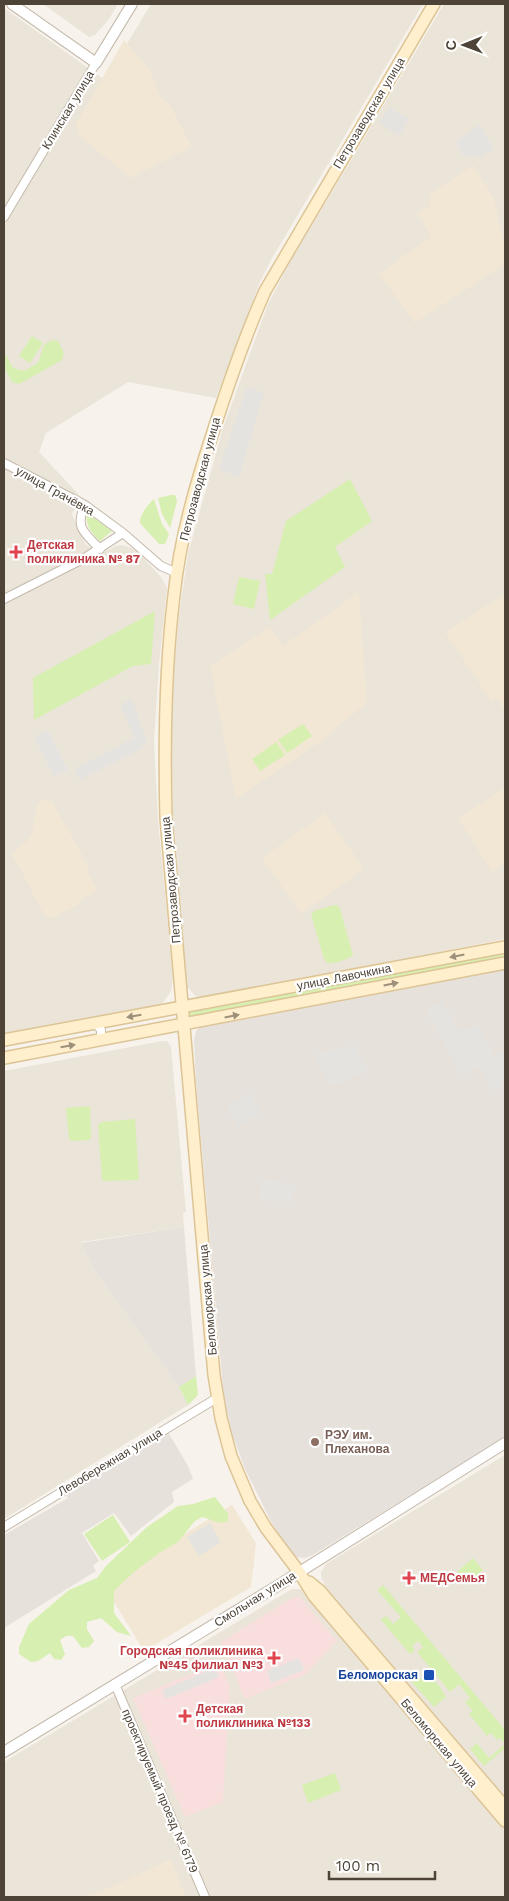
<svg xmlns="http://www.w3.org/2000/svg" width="509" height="1901" font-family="'Work Sans',sans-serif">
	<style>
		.residential { fill: #ebe4d8 }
		.industrial { fill: #e7e1dc }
		.education { fill: #f1e7d4 }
		.medical { fill: #f8dfde }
		.green { fill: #d7efb0 }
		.parking { fill: #e5e3df }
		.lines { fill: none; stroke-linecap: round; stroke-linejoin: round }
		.minor-casing { stroke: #c4baac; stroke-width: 10 }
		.tertiary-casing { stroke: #c4baac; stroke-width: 12 }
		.secondary-casing { stroke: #dcc496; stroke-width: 14 }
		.minor { stroke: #fff; stroke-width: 8 }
		.tertiary { stroke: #fff; stroke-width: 10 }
		.secondary { stroke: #ffefcd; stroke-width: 11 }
		.oneway { fill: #9d907a }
		.health-dot { fill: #e0444e; stroke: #fff; stroke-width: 2 }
		.education-dot { fill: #8d6e63; stroke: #fff; stroke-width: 2 }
		.transit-dot { fill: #1a4fb4; stroke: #fff; stroke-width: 2 }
		.labels { text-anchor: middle; stroke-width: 4.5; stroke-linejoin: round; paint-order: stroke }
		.street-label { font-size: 12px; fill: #4d4337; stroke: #fff }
		.health-label { font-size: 12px; font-weight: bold; fill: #be3a42; stroke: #fff; text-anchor: start }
		.education-label { font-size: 12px; font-weight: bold; fill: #785e54; stroke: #fff; text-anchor: start }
		.transit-label { font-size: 12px; font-weight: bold; fill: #164399; stroke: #fff; text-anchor: end }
	</style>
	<rect width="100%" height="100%" fill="#f7f2eb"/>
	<!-- residential -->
	<path class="residential" d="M43 4H118L109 19 95 35 89 37Z
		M151 4H423L271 260 260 282 216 398 128 382 46 433 39 452 81 497 72 514 85 544 100 554 116 546 122 545 131 548 137 551 161 577 167 588 159 663 154 743 158 820 173 978 171 991 162 1004 100 1019 4 1036V8L105 80Z
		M444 4H505V939L204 998 195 996 186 985 173 817 171 706 179 615 188 554 223 428 268 304 289 264Z
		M162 1041H167L171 1047 186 1212 183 1213 184 1227 81 1242 97 1274 179 1387 188 1405 4 1519V1071Z
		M505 1455V1801L325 1586 321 1576V1572L326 1564Z
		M292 1589H300L304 1591 331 1627 505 1826V1897H4V1762Z"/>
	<!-- industrial -->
	<path class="industrial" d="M505 967V1437L313 1555 305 1558 296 1557 287 1546 273 1525 245 1469 232 1433 224 1399 196 1082 194 1041 196 1031 202 1025Z
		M184 1227 196 1376 179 1387 97 1274 81 1243Z
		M168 1432 188 1466 193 1479 172 1492 174 1502 131 1536 114 1513 82 1533 99 1561 93 1566 96 1571 4 1628V1535L68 1498 66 1495Z"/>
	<!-- education -->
	<path class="education" d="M124 40 149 68 161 98 169 103 192 147 130 178 79 135 76 124Z
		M473 165 494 198 505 251V264L415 323 379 274 431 236 417 213 430 205 429 195Z
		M359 592 367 703 333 730 334 732 236 799 210 666 270 627 283 646Z
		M505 594V710L496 698 491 701 445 632Z
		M505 788V863L492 872 458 818Z
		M41 800 52 801 89 867 86 869 98 891 79 901 80 904 51 918H46L12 854 29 839 32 833 37 805Z
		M325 813 364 869 301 914 262 858Z
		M232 1505 256 1543 251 1587 144 1651 108 1592 123 1583 118 1574Z
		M171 1859 186 1897H84L100 1892Z"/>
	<!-- medical -->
	<path class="medical" d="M299 1596 337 1641 306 1674 245 1699 221 1642 292 1598Z
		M220 1662 230 1687 223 1802 185 1817 133 1698Z"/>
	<!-- green -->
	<path class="green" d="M32 336 43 343 30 363 19 356Z
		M52 340 58 341 64 353 62 360 19 384 12 382 4 367V357L6 355 13 368 24 371 38 363 44 345Z
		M350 479 372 521 335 547 345 567 270 620 265 574H272L286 521Z
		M171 495H175L177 501 170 528 162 514 158 498Z
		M154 499 162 524 169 534 165 544H159L140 523C140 514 147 506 154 499Z
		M87 513 112 531 100 541C91 532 85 526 87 513Z
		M239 577 260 581 254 609 233 604Z
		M155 611 151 664 133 666 34 720 33 678Z
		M303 724 312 736 287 753 278 740Z
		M276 742 285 755 260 771 252 759Z
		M334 905H337L340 909 353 955C347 960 334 964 327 963L324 959 311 914 314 911Z
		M505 947V963L184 1025 182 1007Z
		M90 1106 91 1138 88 1140 71 1141 69 1138 66 1108Z
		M135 1119 139 1180 104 1181 102 1179 98 1125 102 1122Z
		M196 1376 198 1395 188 1405 179 1387Z
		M215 1497 228 1514V1521L221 1523 202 1517 195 1521 178 1542 159 1553 135 1571 114 1591V1613L131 1636 117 1632 101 1618 87 1622V1629L94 1641 89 1647 82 1648 73 1636H66L60 1640 65 1654 61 1660 54 1659 50 1653 38 1661 31 1662 19 1654V1647L29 1624 69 1590 97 1578 106 1566 147 1527 178 1506 193 1504Z
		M113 1515 130 1542 102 1561 84 1534Z
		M473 1558 483 1570 468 1584 457 1572Z
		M383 1585 505 1730V1744L500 1738 497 1740 491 1733 487 1736 469 1714 473 1711 465 1702 470 1698 459 1684 450 1692 417 1652 423 1647 418 1641 412 1646 415 1650 410 1654 381 1620 386 1616 393 1624 401 1617 377 1590Z
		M429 1674 440 1687 446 1697 434 1707 411 1681 417 1676 422 1680Z
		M477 1743 489 1758 505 1744V1748L484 1766 470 1749Z
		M335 1773 341 1790 308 1803 302 1785Z"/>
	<!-- parking -->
	<path class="parking" d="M389 107 409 119 399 136 379 123Z
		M479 125 494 148 481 157 462 155 455 142Z
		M247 387 264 393 239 477 219 469Z
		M132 699 147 743 142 744 143 748 80 780 75 769 135 737 120 705Z
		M48 730 68 770 54 777 34 737Z
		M442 1001 460 1031 477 1025 495 1056 505 1052V1075L499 1078 503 1086 493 1091 479 1067 462 1076 426 1010Z
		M354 1045 368 1071 331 1086 314 1054Z
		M250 1093 261 1112 238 1126 227 1106Z
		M263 1178 295 1186 292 1202 259 1200Z
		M210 1523 221 1542 199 1556 187 1537Z
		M299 1658 304 1670 271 1683 267 1671Z
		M215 1668 219 1677 166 1699 162 1690Z"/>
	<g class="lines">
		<defs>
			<path id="minor" d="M4 217 96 63
				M4 463 85 505 123 533 161 566 177 573
				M85 505C74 528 85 533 100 549
				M4 599 83 559 123 533
				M91 1024 97 1025 101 1030V1036L96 1041
				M4 1527 217 1398
				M115 1684 205 1897"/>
			<path id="tertiary" d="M12 4 96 63 132 4
				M4 1752 282 1583 505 1443"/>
			<path id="secondary" d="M434 4 265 291C245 336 229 382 214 429 196 483 180 538 174 595 165 669 164 743 166 818L214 1375 221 1418 231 1456 250 1501 266 1528 299 1572 314 1596 505 1821
				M4 1040 505 947
				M4 1058 505 963
				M309 1582 320 1591 505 1807"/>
		</defs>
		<!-- minor casing -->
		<use href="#minor" class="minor-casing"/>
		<!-- tertiary casing -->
		<use href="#tertiary" class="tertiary-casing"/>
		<!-- secondary casing -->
		<use href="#secondary" class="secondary-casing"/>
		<!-- minor -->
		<use href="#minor" class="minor"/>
		<!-- tertiary -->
		<use href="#tertiary" class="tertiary"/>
		<!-- secondary -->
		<use href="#secondary" class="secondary"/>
	</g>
	<!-- one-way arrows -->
	<defs><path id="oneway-solid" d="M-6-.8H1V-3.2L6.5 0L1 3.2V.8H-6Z" transform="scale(1.25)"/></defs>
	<g class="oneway">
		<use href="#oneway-solid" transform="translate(457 956) rotate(169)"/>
		<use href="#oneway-solid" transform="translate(391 984) rotate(-11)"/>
		<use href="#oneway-solid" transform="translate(134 1016) rotate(170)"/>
		<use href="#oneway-solid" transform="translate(232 1016) rotate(-11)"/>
		<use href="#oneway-solid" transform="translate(68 1046) rotate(-10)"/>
	</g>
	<!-- markers -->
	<g class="health-dot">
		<path d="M13.5 544.5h5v5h5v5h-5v5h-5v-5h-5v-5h5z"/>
		<path d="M406.5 1570.5h5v5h5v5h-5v5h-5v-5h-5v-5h5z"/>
		<path d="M271.5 1650.5h5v5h5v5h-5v5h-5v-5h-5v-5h5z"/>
		<path d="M182.5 1708.5h5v5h5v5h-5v5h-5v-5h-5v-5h5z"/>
	</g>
	<circle class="education-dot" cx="315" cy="1442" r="5"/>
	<rect class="transit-dot" x="423" y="1669" width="12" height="12" rx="2.5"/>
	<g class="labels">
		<!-- street labels -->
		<g class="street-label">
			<text transform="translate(68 110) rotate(-59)" y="4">Клинская улица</text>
			<text transform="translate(369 113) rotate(-59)" y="4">Петрозаводская улица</text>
			<text transform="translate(200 479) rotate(-75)" y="4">Петрозаводская улица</text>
			<text transform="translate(55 491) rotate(29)" y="4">улица Грачёвка</text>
			<text transform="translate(171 880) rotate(-95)" y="4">Петрозаводская улица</text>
			<text transform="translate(344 977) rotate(-11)" y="4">улица Лавочкина</text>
			<text transform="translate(208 1300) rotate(-95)" y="4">Беломорская улица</text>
			<text transform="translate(110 1462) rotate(-31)" y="4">Левобережная улица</text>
			<text transform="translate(255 1599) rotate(-32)" y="4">Смольная улица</text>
			<text transform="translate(439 1743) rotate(50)" y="4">Беломорская улица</text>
			<text transform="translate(160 1791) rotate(67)" y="4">проектируемый проезд № 6179</text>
		</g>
		<!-- health labels -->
		<g class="health-label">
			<text x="27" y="549">Детская<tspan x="27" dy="14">поликлиника № 87</tspan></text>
			<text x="420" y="1582">МЕДСемья</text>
			<text x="263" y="1655" text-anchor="end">Городская поликлиника<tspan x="263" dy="14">№45 филиал №3</tspan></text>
			<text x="196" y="1713">Детская<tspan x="196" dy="14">поликлиника №133</tspan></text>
		</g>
		<!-- education labels -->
		<g class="education-label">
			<text x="325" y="1439">РЭУ им.<tspan x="325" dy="14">Плеханова</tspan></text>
		</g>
		<!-- transit labels -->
		<g class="transit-label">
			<text x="418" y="1679">Беломорская</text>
		</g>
	</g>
	<!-- border -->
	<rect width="509" height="1901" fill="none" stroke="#4d4337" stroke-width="10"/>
	<!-- north arrow -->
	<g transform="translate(464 45) rotate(269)" stroke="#ffffff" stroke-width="4" paint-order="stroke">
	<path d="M0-4L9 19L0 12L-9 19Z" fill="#4d4337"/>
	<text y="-8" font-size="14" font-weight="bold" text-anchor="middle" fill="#4d4337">С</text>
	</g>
	<!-- scale -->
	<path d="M329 1871v8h106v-8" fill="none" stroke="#4d4337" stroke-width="2.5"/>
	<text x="336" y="1871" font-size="15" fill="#4d4337" stroke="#ffffff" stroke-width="4" paint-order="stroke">100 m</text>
</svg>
